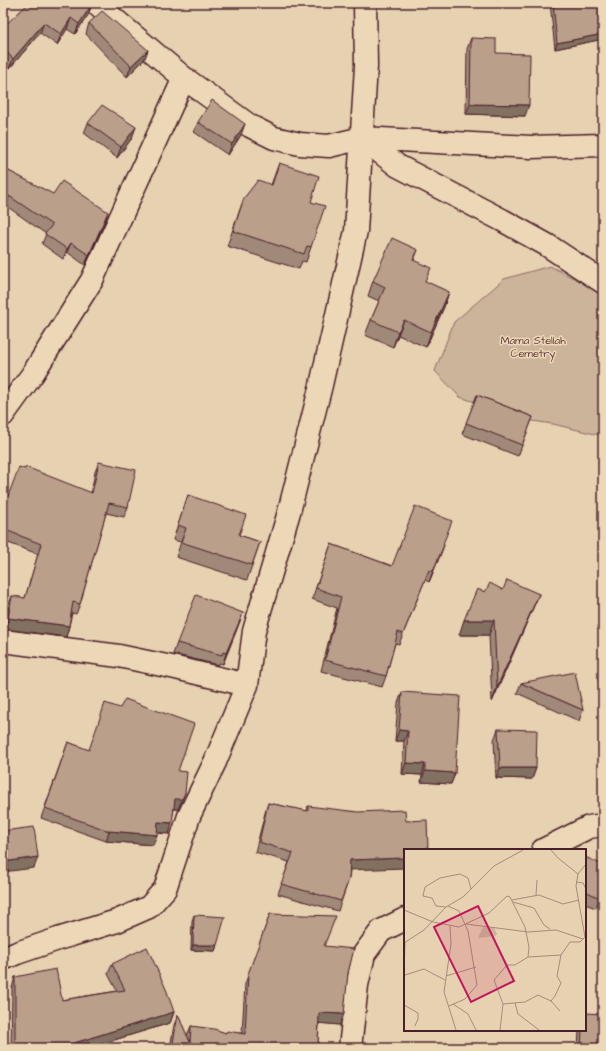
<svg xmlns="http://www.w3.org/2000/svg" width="606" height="1051" font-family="'Architects Daughter',sans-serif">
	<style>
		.green { fill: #ccb49b; stroke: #8b6a63 }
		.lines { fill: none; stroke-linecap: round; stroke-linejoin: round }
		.minor-casing { stroke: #4a1f2b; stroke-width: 25 }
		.minor { stroke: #ecd8b6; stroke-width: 22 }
		.wall { fill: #a08978; stroke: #4a1f2b }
		.shaded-wall { fill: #826f61; stroke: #4a1f2b }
		.building { fill: #ba9f8b; stroke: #4a1f2b }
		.labels { text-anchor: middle; stroke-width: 3; stroke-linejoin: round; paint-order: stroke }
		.park-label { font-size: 11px; fill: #643d41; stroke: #ecd8b6 }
		.inset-road { fill: none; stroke: #a88a7b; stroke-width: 1 }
		.view { fill: #c2185b; fill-opacity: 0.15; stroke: #c2185b; stroke-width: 2 }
		.inset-edge { fill: none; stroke: #4a1f2b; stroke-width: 2 }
	</style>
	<rect width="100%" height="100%" fill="#e6d1b0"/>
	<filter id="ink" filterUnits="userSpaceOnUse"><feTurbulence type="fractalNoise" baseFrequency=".025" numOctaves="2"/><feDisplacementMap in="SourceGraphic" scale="8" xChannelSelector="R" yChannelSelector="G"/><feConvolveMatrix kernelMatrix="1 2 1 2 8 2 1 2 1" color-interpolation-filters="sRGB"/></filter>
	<g filter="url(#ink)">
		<!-- green -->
		<path class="green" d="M550 266 603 293V436L553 424 533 421 460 397 435 371 454 322 504 279Z"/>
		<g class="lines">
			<defs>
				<path id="minor" d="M95 3 184 78 250 126 274 138 300 144 329 146 362 138 531 147 603 145
					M362 138 398 166 502 220 547 245 603 282
					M3 415 32 375 92 280 184 78
					M3 641 119 656 176 668 247 685
					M543 850 589 827 603 825
					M3 959 17 953 58 939 117 921 149 907 165 889 189 816 215 762 247 685 254 631 289 512 321 385 356 231 366 66 365 3
					M350 1048 357 985 364 954 381 931 405 919"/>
			</defs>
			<!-- minor casing -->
			<use href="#minor" class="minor-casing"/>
			<!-- minor -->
			<use href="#minor" class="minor"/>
		</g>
		<!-- wall -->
		<path class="wall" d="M550 3H603V39L555 49Z
			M92 4 88 15 75 34 67 29 57 45 40 33 9 69 3 63V27Z
			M89 23 148 50 144 60 127 77 86 34Z
			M471 38 496 53 525 116 466 114 467 49Z
			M198 122 241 135 228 155 194 132Z
			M88 123 132 138 117 158 84 133Z
			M279 163 311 202V247L306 262 302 261 299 269 227 246 244 198 271 185Z
			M3 168 105 222 85 265 67 252 63 259 42 244 46 234 5 205Z
			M418 250 414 260 426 282 449 292 444 307 426 347 398 335 393 347 365 335 371 320 379 301 368 296 373 281Z
			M477 395 533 417 518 456 462 434Z
			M99 462 128 507 124 517 106 513 80 604 76 614 72 613 69 626 66 637 5 629 8 606 12 596 25 598 38 554 3 541V495L8 496 91 493 95 472Z
			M188 495 239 535 260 542 247 580 176 557 181 542 173 540Z
			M331 544 392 566 443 545H444L429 582 425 580 399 644 395 643 386 676 382 687 321 671 337 608 312 599Z
			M503 590 539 594 533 608 492 702 489 635H459L485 592Z
			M243 613 223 664 219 663 218 665 173 654 177 643Z
			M603 666V683L598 681Z
			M521 683 583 710 579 721 517 693Z
			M402 692 455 773 451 784 421 782 422 775 402 774 404 741H395L398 703Z
			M498 729 536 768 532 779 496 778 494 740Z
			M68 742 88 750 178 771 185 793 178 809H174L169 834 157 833 153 845 106 841 41 818Z
			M268 803 307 811 308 806 350 870 349 879 338 911 278 894 289 862 255 852 265 813Z
			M585 857 603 889 596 908 585 904Z
			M270 914 325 946 348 973 340 1025 319 1023 318 1048H170L174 1025 178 1015 187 1036 191 1026 226 1033H242L245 984Z
			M194 915 217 945 215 951 191 950 192 921Z
			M112 964 174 1012 170 1023 88 1048H11L12 988 15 977 62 1000 117 991 108 974Z
			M579 1030H585L603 1048H578Z"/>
		<!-- shaded-wall -->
		<path class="shaded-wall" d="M3 3H15L3 6Z
			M92 4 88 15 75 34 79 24Z
			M71 18 67 29 57 45 61 34Z
			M44 23 40 33 9 69 13 59Z
			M603 34V39L555 49 557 43Z
			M148 50 144 60 127 77 131 66Z
			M470 104 529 105 525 116 466 114Z
			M245 124 241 135 228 155 232 144Z
			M136 127 132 138 117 158 121 147Z
			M9 196 5 205 3 209V206Z
			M108 212 105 222 85 265 89 255Z
			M71 243 67 252 63 259 67 249Z
			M449 292 444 307 426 347 431 332Z
			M404 320 398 335 393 347 398 332Z
			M444 545 440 556 429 582 433 571Z
			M539 594 533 608 492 702 497 687Z
			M243 613 239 624 223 664 226 653Z
			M8 618 69 626 66 637 5 629Z
			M464 620H494L489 635H459Z
			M399 730 408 731 404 741H395Z
			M406 763 425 764 422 775 402 774Z
			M500 768H536L532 779 496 778Z
			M425 771 455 773 451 784 421 782Z
			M185 793 178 809H171L175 799Z
			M158 822 172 823 169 834 155 832Z
			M109 831 157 835 153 845 106 841Z
			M38 857 34 868 3 872V862Z
			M405 858V868L346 870 350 860Z
			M193 945H217L215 951 191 950Z
			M174 1012 170 1023 88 1048H58Z
			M319 1013 344 1014 340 1025 316 1023Z"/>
		<!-- building -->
		<path class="building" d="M29 3H90L92 4 79 24 71 18 61 34 44 23 13 59 3 48V27Z
			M553 3H603V34L557 43Z
			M102 11 148 50 131 66 89 23Z
			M471 38 496 39V53L530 54 529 105 470 104Z
			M212 100 245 124 232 144 198 122Z
			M102 105 136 127 121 147 88 123Z
			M279 163 319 176 311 202 325 206 311 247 307 246 304 254 233 231 244 198 258 180 272 185Z
			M3 168 53 194 62 181 108 212 89 255 71 243 67 249 45 234 52 225 9 196 3 206Z
			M392 238 418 250 413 260 431 268 425 281 449 292 431 332 404 320 398 332 371 320 385 287 373 281Z
			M477 395 533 417 522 445 466 423Z
			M99 462 136 470 128 507 109 503 80 604 73 602 69 626 8 618 12 596 25 598 41 544 3 529V495L8 496 19 467 25 469 26 467 92 493Z
			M188 495 246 515 239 535 260 542 252 565 181 542 186 528 178 525Z
			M415 506 452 521 443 544 444 545 433 571 429 570 403 634 398 632 386 676 325 660 341 597 316 588 331 544 392 566Z
			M507 580 539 594 497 687 494 620H464L477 589 485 592 490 583 503 590Z
			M196 595 243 613 226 653 223 652 222 655 177 643Z
			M575 672 583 710 521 683Z
			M402 692 460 696 455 773 425 771V764L406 763 408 731 399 730Z
			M125 699 194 724 178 771 187 772 185 793 182 799H175L172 823 158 822 157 835 109 831 45 808 68 742 89 750 105 703 120 708Z
			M498 729 537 730 536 768H500Z
			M268 803 308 811V806L358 812 405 810 406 821 427 820 428 850H405V858L350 860 349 879 341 901 281 884 293 853 259 842Z
			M34 827 38 857 3 862V831Z
			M585 857 603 865V889L600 898 585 891Z
			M270 914 336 916 324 946 354 949 348 973 344 1014 319 1013 318 1048H172L178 1015 190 1042 191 1026 214 1029 226 1033 227 1031 245 1034 248 974Z
			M194 915 225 917 217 945H193Z
			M147 947 166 989 174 1012 58 1048H15V977L56 969 62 1000 125 990 112 964Z
			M585 1013 603 1014V1048H581L582 1030H585Z"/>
	</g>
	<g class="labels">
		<!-- park labels -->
		<g class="park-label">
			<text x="533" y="344">Mama Stellah<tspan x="533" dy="13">Cemetry</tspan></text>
		</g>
	</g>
	<!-- overview -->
	<g transform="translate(404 849)">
		<rect width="182" height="182" fill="#e6d1b0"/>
		<path d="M79 78 90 79 93 85 91 87 74 89Z" fill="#ccb49b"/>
		<path class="inset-road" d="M147 1 154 9 174 25M172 33 179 34 182 40M132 46 133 31M108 51 135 46 159 55 175 51M109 53 130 59 140 76 146 80M44 57 55 62 64 82 73 136 61 150 45 157M42 58 32 57 28 49 19 47 21 38 36 29 56 25 64 29 67 40M0 61 29 73 55 78 85 64 103 47 106 48 121 78 125 98 124 108 111 116H103L90 131 99 155 96 181M62 75 124 83 152 81 179 90M46 77 47 95 40 143 52 181M0 94 20 81 42 58 59 48 90 17 119 1M124 108 157 106M1 126 20 120 41 131M42 127 72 118M0 129 1 93M147 152 156 162M111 154 114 165 135 181M49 155 64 165 72 181M99 155 121 153 134 146 147 152 151 147 157 134 153 127 157 106 166 93H176L181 88 172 37 174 25 182 15M0 156 14 164V170L11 177"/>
		<path class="view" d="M74 57 110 132 67 153 30 78Z"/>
		<rect width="182" height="182" class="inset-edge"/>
	</g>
	<!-- margin -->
	<rect width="606" height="1051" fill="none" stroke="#ecd8b6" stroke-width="16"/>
	<rect x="8" y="8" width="590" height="1035" fill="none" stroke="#4a1f2b" stroke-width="1.5" filter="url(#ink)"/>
</svg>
